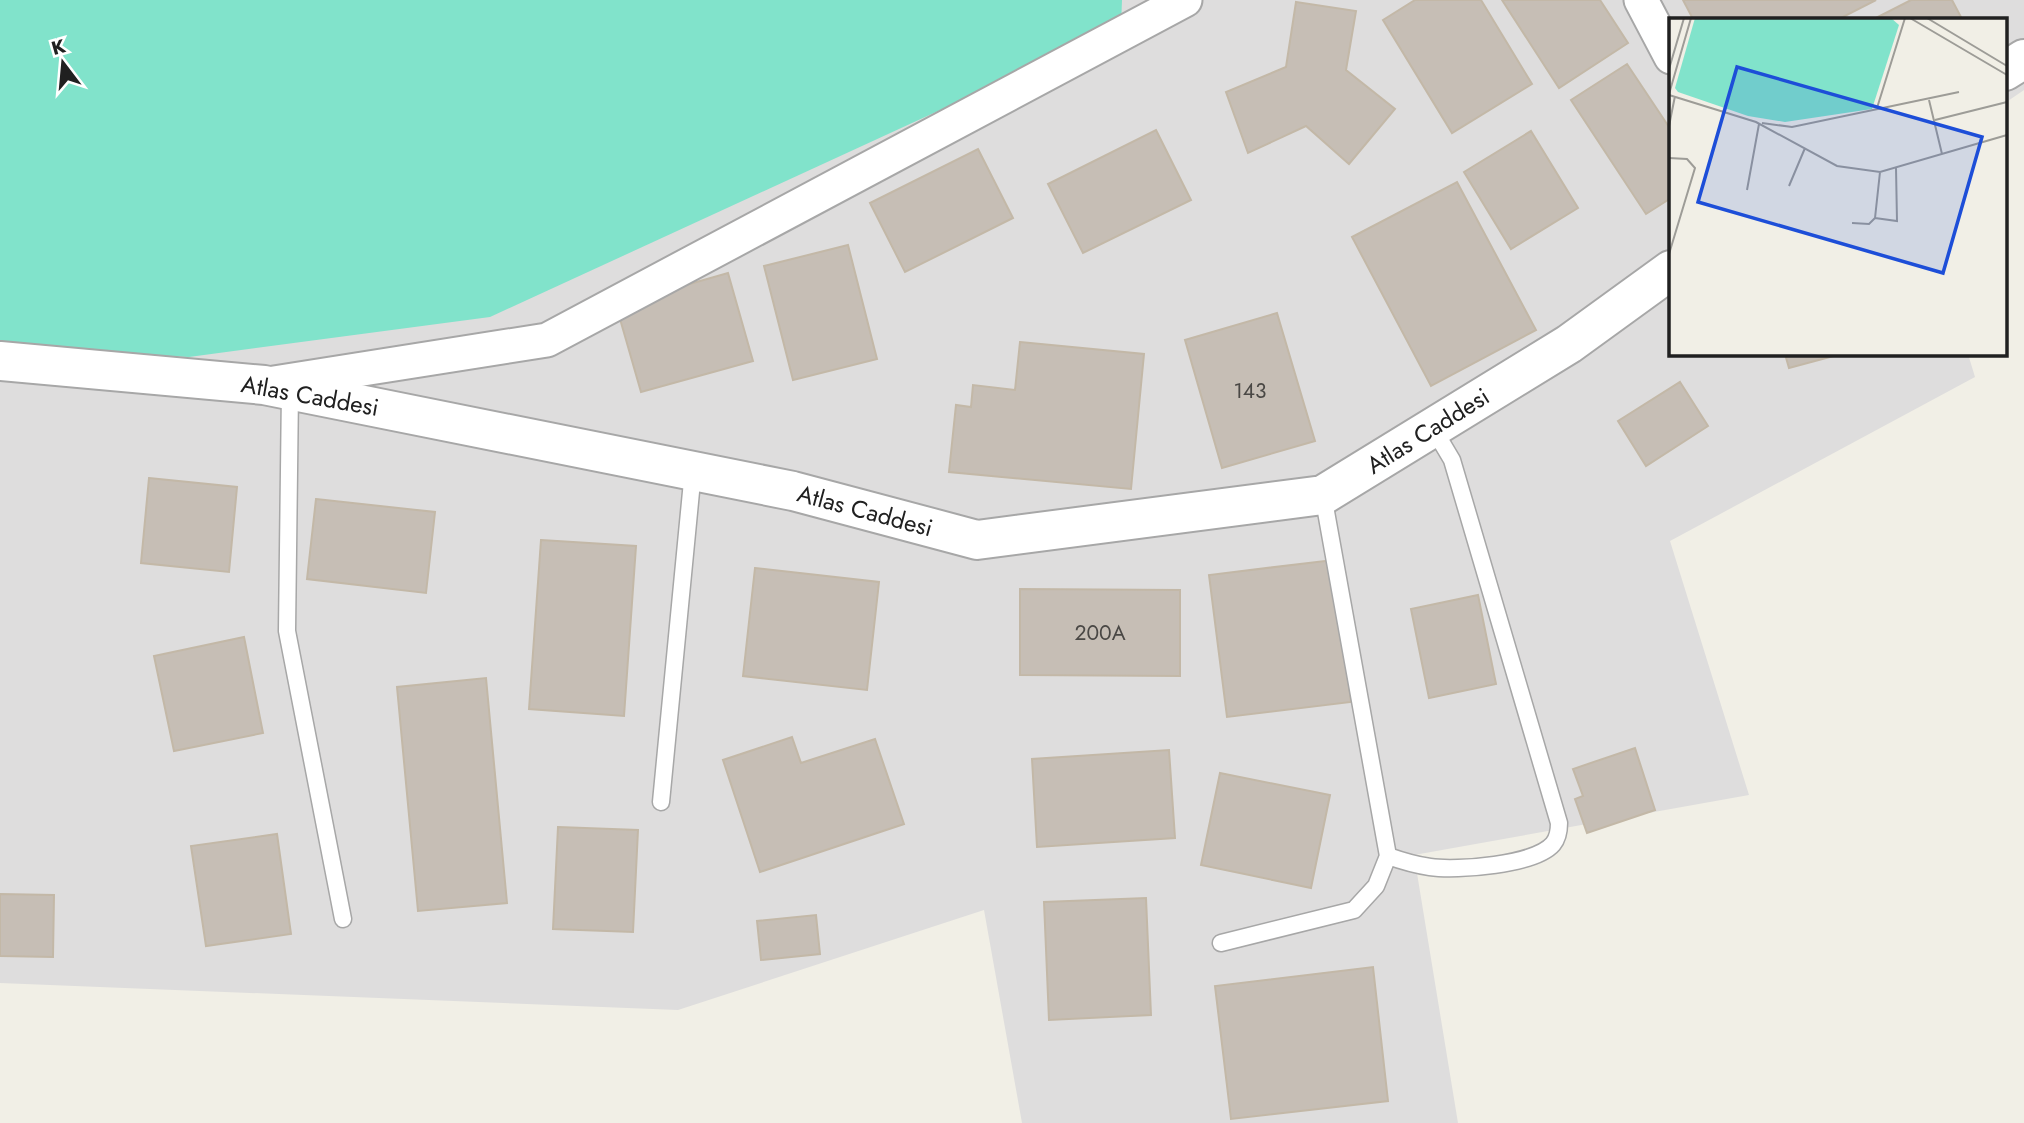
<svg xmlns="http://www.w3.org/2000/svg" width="2024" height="1123" font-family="Jost,sans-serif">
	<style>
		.residential { fill: #dedddd }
		.pitch { fill: #81e3cb }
		.building { fill: #c6beb5; stroke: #c3b8a7; stroke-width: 2 }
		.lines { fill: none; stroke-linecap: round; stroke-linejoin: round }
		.service-casing { stroke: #a7a7a7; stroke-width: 19 }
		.minor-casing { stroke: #a7a7a7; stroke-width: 37 }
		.tertiary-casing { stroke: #a7a7a7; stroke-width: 42 }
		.service { stroke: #fff; stroke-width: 16 }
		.minor { stroke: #fff; stroke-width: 33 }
		.tertiary { stroke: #fff; stroke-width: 38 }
		.labels { text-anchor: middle; stroke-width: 5; stroke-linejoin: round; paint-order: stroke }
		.number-label { font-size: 21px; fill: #4a4845 }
		.street-label { font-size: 24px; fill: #202020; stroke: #fff }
		.inset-road { fill: none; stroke: #9d9c97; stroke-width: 2 }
		.view { fill: #1d4ed8; fill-opacity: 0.15; stroke: #1d4ed8; stroke-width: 3.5 }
		.inset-edge { fill: none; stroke: #202020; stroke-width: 3.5 }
	</style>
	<rect width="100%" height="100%" fill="#f1efe6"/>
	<!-- residential -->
	<path class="residential" d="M0 0H2024V90L2005 103V19H1671V354H1968L1975 377 1670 541 1749 795 1414 855 1458 1123H1022L984 910 678 1010 0 983Z"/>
	<!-- pitch -->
	<path class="pitch" d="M0 0H1122L1121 27 490 317 189 357 0 348Z"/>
	<!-- building -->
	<path class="building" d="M1415 0H1481L1532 84 1452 133 1383 20Z
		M1502 0H1600L1628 43 1559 88Z
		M1683 0H1876L1839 19H1693Z
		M1911 0H1952L1962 19H1874Z
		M1296 2 1356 11 1346 70 1395 109 1349 164 1306 126 1248 153 1226 92 1286 67Z
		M1627 64 1671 130V198L1646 214 1571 100Z
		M1156 130 1191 200 1083 253 1048 184Z
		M1531 131 1578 208 1511 249 1464 172Z
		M978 149 1013 218 905 272 870 203Z
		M1457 182 1536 330 1431 386 1352 237Z
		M848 245 877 359 793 380 764 266Z
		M728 273 753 361 641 392 616 305Z
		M1277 313 1315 441 1222 468 1185 340Z
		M1020 342 1144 354 1131 489 949 472 956 405 971 407 973 385 1015 390Z
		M1785 354H1841L1789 368Z
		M1680 382 1708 426 1646 466 1618 421Z
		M149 478 237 487 229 572 141 563Z
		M316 499 435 512 426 593 307 579Z
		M541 540 636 546 624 716 529 709Z
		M1333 560 1351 702 1227 717 1209 575Z
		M755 568 879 582 867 690 743 676Z
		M1020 589 1180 590V676L1020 675Z
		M1478 595 1496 684 1429 698 1411 609Z
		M244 637 263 733 174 751 154 656Z
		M486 678 507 903 418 911 397 687Z
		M792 737 801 763 875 739 904 824 760 872 723 760Z
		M1635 748 1655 810 1587 833 1575 799 1583 796 1573 769Z
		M1169 750 1175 838 1037 847 1032 759Z
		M1220 773 1330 795 1311 888 1201 865Z
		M558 827 638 830 633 932 553 929Z
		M277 834 291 934 206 946 191 846Z
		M0 894 54 895 53 957 0 956Z
		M1146 898 1151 1015 1049 1020 1044 902Z
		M816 915 820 954 761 960 757 921Z
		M1373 967 1388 1101 1231 1119 1215 986Z"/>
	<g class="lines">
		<defs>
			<path id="service" d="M290 391 287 631 343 919
				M661 802 693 471
				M1388 856C1402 861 1416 865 1430 867 1457 871 1535 865 1553 844 1558 838 1559 831 1559 823L1452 460 1433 428
				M1221 943 1354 910 1376 886 1388 856 1323 495"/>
			<path id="minor" d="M1641 0 1671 57
				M274 383 547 340 1185 0"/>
			<path id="tertiary" d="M2005 71 2024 59
				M0 361 264 385 793 491 977 540 1323 495 1569 344 1671 270"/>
		</defs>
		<!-- service casing -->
		<use href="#service" class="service-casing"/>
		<!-- minor casing -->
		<use href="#minor" class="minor-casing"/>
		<!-- tertiary casing -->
		<use href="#tertiary" class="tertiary-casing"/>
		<!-- service -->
		<use href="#service" class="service"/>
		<!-- minor -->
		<use href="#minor" class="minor"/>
		<!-- tertiary -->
		<use href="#tertiary" class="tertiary"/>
	</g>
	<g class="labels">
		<!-- number labels -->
		<g class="number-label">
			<text x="1250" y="398">143</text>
			<text x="1100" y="640">200A</text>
		</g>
		<!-- street labels -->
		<g class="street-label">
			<text transform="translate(310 396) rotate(10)" y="8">Atlas Caddesi</text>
			<text transform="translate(1428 431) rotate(-32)" y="8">Atlas Caddesi</text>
			<text transform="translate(865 511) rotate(15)" y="8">Atlas Caddesi</text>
		</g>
	</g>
	<!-- overview -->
	<g transform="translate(1669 18)">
		<rect width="338" height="338" fill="#f1efe6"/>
		<path d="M26 0H222L230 7 203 91 116 104 79 98 9 74 6 70Z" fill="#81e3cb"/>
		<path class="inset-road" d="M241 0 338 57M258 0 338 48M0 51 15 0M0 76 22 0M0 77 87 104 168 148 211 154 338 117M260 82 273 136M208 90 236 0M266 102 338 84M93 105 123 109 290 74M0 108 6 78M0 140 18 141 26 150 0 236M120 168 136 130M78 172 90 106M206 200 228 203 227 150M183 205 200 206 206 200 211 154"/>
		<path class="view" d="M68 49 313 119 274 255 29 184Z"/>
		<rect width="338" height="338" class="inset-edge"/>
	</g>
	<!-- north arrow -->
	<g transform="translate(63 63) rotate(344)" stroke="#ffffff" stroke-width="5" paint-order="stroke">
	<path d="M0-5L12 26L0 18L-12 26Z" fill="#202020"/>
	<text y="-10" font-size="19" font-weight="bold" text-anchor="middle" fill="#202020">K</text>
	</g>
</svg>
